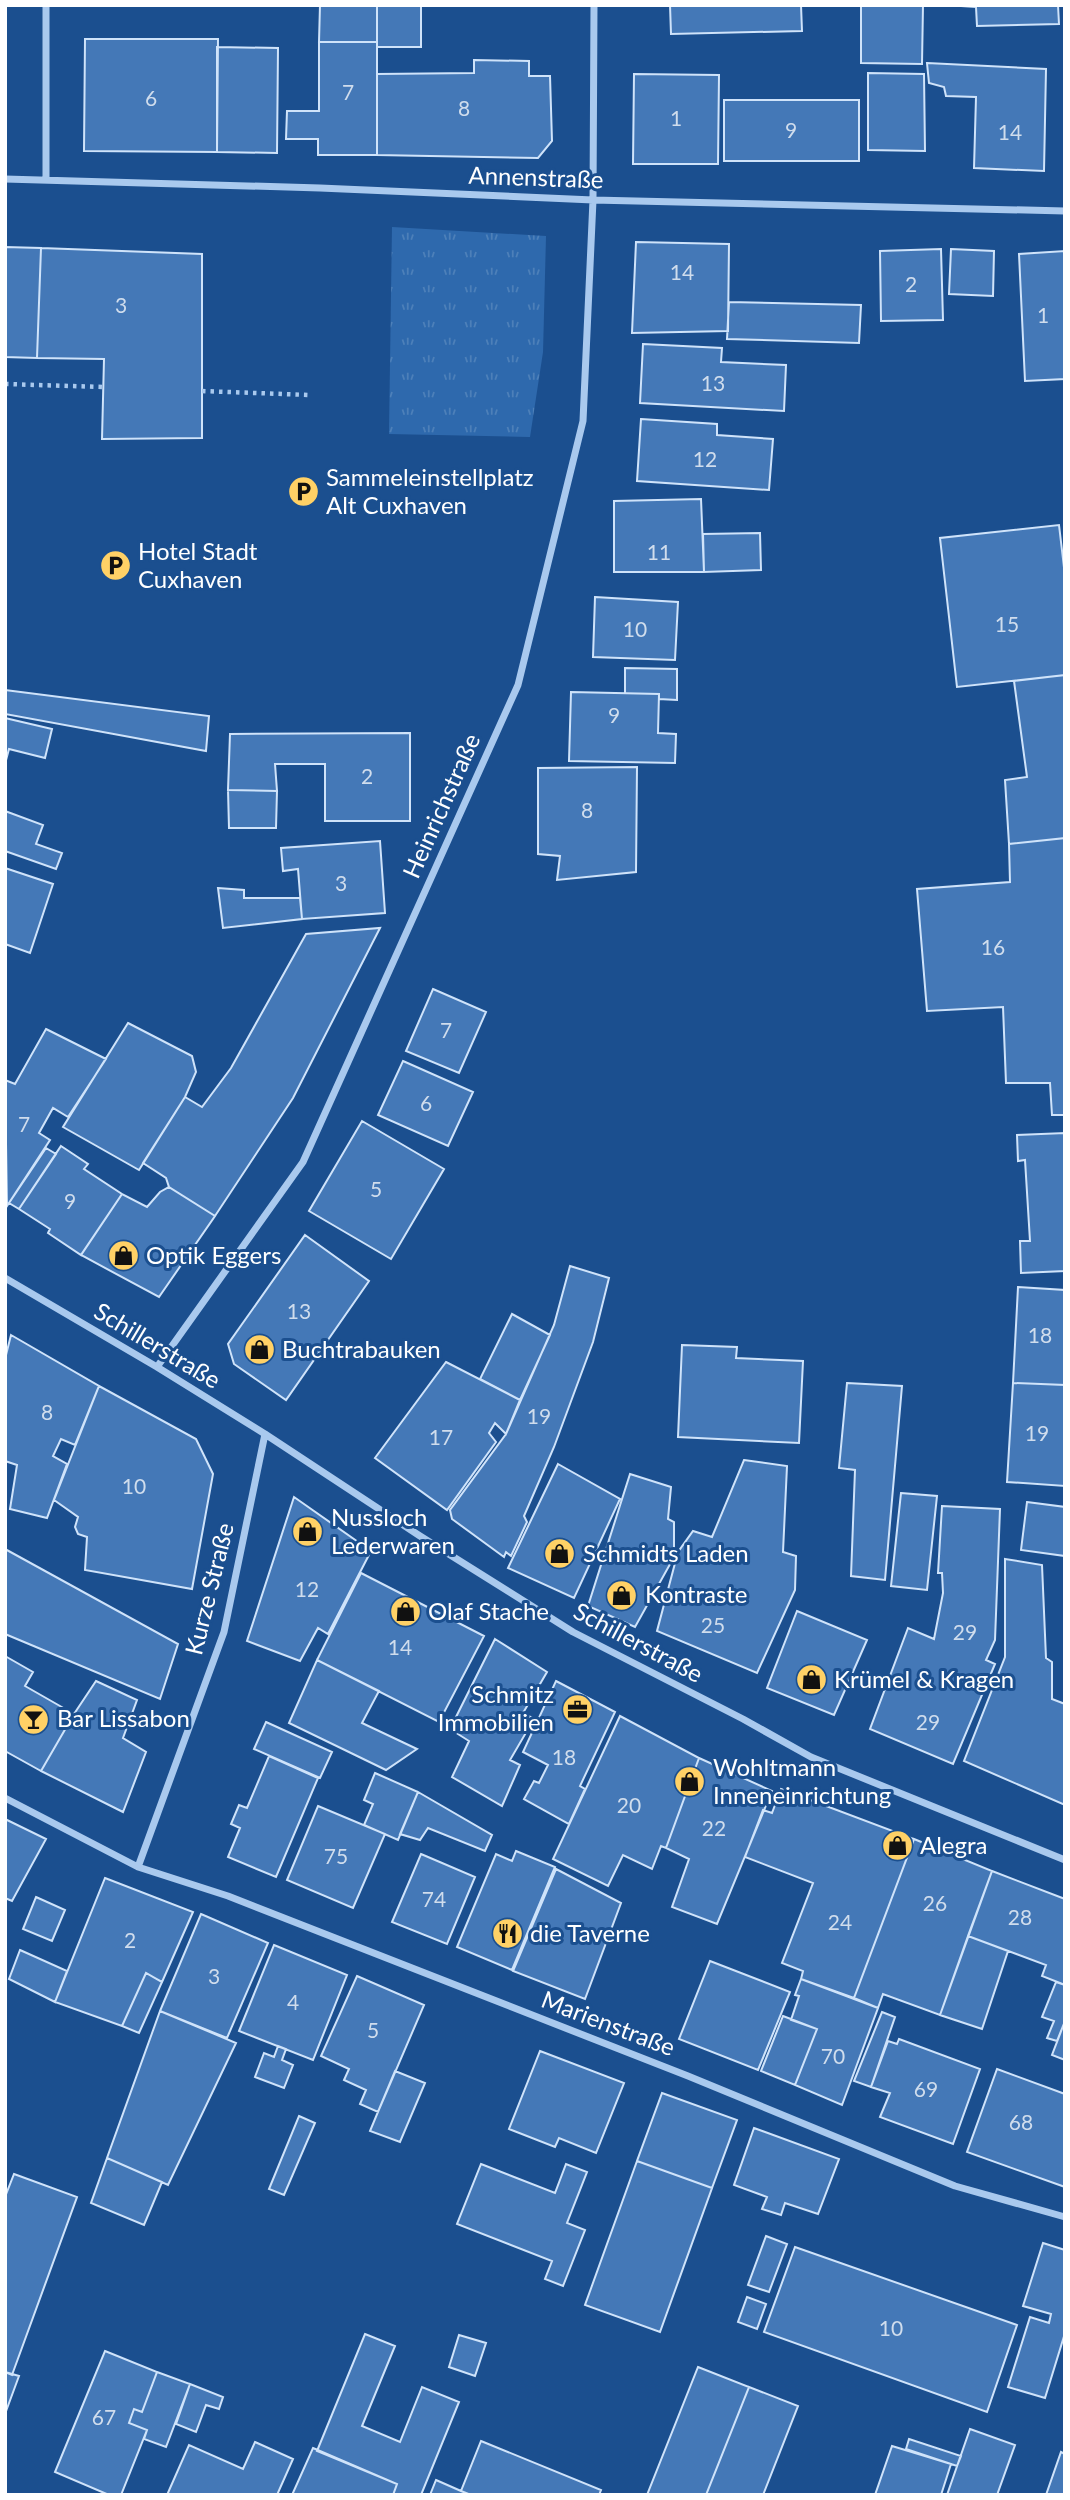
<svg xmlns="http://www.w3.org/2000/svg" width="1070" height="2500" font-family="Lato,sans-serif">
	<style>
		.grass { fill: url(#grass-tufts) }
		.building { fill: #4478b7; stroke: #cfe3fa; stroke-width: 2 }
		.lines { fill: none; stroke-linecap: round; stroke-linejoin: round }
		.path { stroke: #a9c9ee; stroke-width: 4.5; stroke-dasharray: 3.5 5; stroke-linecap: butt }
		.minor { stroke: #a9c9ee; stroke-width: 7 }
		.labels { text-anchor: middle; stroke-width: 6; stroke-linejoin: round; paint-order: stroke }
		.number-label { font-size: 21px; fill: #d0dded }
		.street-label { font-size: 24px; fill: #fff; stroke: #1b4f8f }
		.poi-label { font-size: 24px; fill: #fff; stroke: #1b4f8f; text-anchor: start }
	</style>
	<defs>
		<pattern id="grass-tufts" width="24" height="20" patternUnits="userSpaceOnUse" patternTransform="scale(1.75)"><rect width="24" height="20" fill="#2e69ad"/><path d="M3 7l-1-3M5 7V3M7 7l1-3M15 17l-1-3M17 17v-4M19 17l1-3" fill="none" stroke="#4d80b9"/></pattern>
	</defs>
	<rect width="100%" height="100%" fill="#1b4f8f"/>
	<!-- grass -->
	<path class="grass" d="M392 227 546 236 543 352 530 437 389 434Z"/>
	<!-- building -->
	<path class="building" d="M320 5H377V42H319Z
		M377 5H421V47H377Z
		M670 5H801L802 31 671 34Z
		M861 5H923L922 64 861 63Z
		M946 5H1058L1059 24 977 26 976 7Z
		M85 39H218L217 152 84 151Z
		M319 42H377V155H318V139H286L287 111H319Z
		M217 47 278 48 277 153 217 152Z
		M474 60 529 61V76H550L552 141 538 158 377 155V74L474 73Z
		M927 63 1046 69 1044 171 974 168 976 97 946 96 944 87 929 83Z
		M868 73 924 74 925 151 868 150Z
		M634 74 719 75 718 164H633Z
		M724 100H859V161H724Z
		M636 242 729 244 728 331 632 333Z
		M5 247 41 248 37 358 5 357Z
		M41 248 202 254V438L102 439 104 359 37 358Z
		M941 249 943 320 881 321 880 251Z
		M951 249 994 251 993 296 949 294Z
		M1065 251V379L1025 381 1019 254Z
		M729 302 861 305 859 343 727 339Z
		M643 344 722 348 721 362 786 365 784 411 640 403Z
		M641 419 717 424V435L773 439 769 490 637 481Z
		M701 499 704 572H614V501Z
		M1059 525 1065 576V675L957 687 940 538Z
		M760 533 761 570 704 572 703 534Z
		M595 597 678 602 675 660 593 657Z
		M625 668 677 669V700L659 699V694H625Z
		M1065 675V838L1009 844 1005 780 1027 777 1014 681Z
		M5 690 209 716 206 751 5 714Z
		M571 692 659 694 658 733 676 734 675 763 569 761Z
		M5 718 52 729 45 758 9 749 5 764Z
		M410 733V821H325V764H275L277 791 228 790 230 734Z
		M637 767 636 872 557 880 560 856 538 854V768Z
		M228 790 277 791 276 828H229Z
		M5 811 43 825 36 844 62 853 56 869 5 851Z
		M1065 838V1115H1052L1050 1083H1006L1003 1007 927 1011 917 889 1010 882 1009 844Z
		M380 841 385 913 302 919 298 869 283 871 281 848Z
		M5 868 53 884 30 953 5 944Z
		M218 888 244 890V898H300L302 919 223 928Z
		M380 928 293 1098 215 1216 169 1187 166 1178 143 1163 185 1097 202 1107 231 1068 306 934Z
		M433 989 486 1012 459 1073 406 1051Z
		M128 1023 192 1056 196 1072 185 1097 139 1170 63 1127Z
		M46 1029 106 1059 68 1117 53 1108 39 1133 50 1140 7 1206 5 1080 15 1084Z
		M403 1061 473 1092 448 1146 378 1115Z
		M362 1121 444 1169 391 1259 309 1211Z
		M1065 1133V1271L1021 1273 1020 1241H1030L1025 1160 1018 1161 1017 1135Z
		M61 1146 88 1164 84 1169 122 1194 81 1255 48 1233 50 1229 19 1209Z
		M46 1148 56 1154 19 1209 9 1203Z
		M169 1187 215 1216 159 1297 81 1255 122 1194 147 1207 160 1192Z
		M305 1235 369 1281 286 1400 234 1364 228 1344Z
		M570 1266 609 1278 593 1342 554 1447 524 1516 527 1522 511 1556 506 1552 504 1557 452 1519 450 1510 506 1434 554 1325Z
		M1018 1287 1065 1290V1385L1013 1383Z
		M512 1314 550 1335 520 1400 480 1379Z
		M11 1335 99 1386 75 1445 61 1439 53 1456 67 1464 47 1518 10 1509 17 1465 5 1461V1359Z
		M682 1345 737 1347 736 1358 803 1361 799 1443 678 1437Z
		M446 1362 520 1400 506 1434 495 1423 489 1433 496 1442 447 1510 375 1458Z
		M847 1383 902 1386 885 1580 851 1576 855 1470 839 1468Z
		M1013 1383 1065 1385V1486L1007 1482Z
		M99 1386 196 1439 213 1474 192 1589 85 1570 87 1537 78 1534 75 1527 78 1517 54 1500Z
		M744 1460 787 1466 783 1552 796 1556 795 1590 757 1673 657 1631 678 1552 693 1531 712 1537Z
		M558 1464 620 1499 574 1598 508 1568Z
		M630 1474 671 1487 668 1519 674 1522V1557L635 1627 588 1606Z
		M901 1493 937 1496 927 1590 891 1586Z
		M294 1497 371 1551 328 1634 318 1628 300 1661 247 1641Z
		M1027 1502 1065 1507V1556L1021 1550Z
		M942 1506 1000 1509 995 1640 986 1660 995 1664 953 1764 870 1729 908 1628 934 1639 943 1593 942 1573H938Z
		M5 1549 178 1644 160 1699 5 1634Z
		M1005 1559 1042 1565 1046 1658 1052 1662V1699L1065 1704V1805L964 1761 1005 1657Z
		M361 1573 484 1636 439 1722 317 1660Z
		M797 1611 867 1640 834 1715 767 1688Z
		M495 1639 547 1672 523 1713 534 1719 510 1760 520 1765 502 1806 452 1777 469 1741 450 1729Z
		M5 1656 33 1672 25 1686 74 1714 41 1771 5 1751Z
		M317 1660 379 1691 362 1723 417 1749 386 1770 289 1723Z
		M96 1681 137 1700 123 1738 146 1752 123 1812 41 1771 74 1714Z
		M556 1681 615 1712 580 1786 585 1789 569 1824 524 1799 534 1781 539 1783 548 1765 523 1752Z
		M620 1716 699 1758 666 1848 661 1846 652 1869 623 1855 608 1886 553 1859Z
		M266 1722 332 1752 320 1778 254 1749Z
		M269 1756 318 1778 276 1877 228 1857 240 1828 231 1824 239 1805 247 1808Z
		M699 1758 772 1791 717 1924 672 1907 689 1859 666 1848Z
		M375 1773 418 1792 398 1840 364 1825 373 1804 364 1800Z
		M781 1789 914 1839 854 1998 801 1979 803 1971 782 1963 813 1883 745 1857 763 1810 772 1813Z
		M418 1792 492 1835 485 1851 428 1828 420 1840 400 1834Z
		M318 1806 385 1834 353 1908 287 1880Z
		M5 1819 46 1839 12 1901 5 1898Z
		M914 1839 992 1871 940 2015 883 1994 878 2008 854 1998Z
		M516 1851 555 1867 512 1970 457 1947 496 1854 512 1861Z
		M421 1854 475 1877 447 1944 392 1922Z
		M556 1869 621 1903 585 1999 513 1971Z
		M992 1871 1065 1899V1985L1042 1976 1046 1965 968 1936Z
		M105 1878 193 1912 162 1982 146 1973 122 2026 55 2002Z
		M36 1897 65 1910 52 1941 23 1929Z
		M201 1914 268 1943 227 2038 160 2011Z
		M968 1936 1008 1951 982 2029 940 2015Z
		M274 1945 347 1975 313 2060 239 2031Z
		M20 1950 67 1971 55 2002 9 1979Z
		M710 1961 790 1992 758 2070 679 2039Z
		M146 1973 162 1982 139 2033 122 2026Z
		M357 1976 424 2005 378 2112 360 2104 366 2090 344 2080 349 2069 321 2056Z
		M801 1979 878 2008 842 2105 795 2085 817 2029 791 2020 799 1996 795 1995Z
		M1056 1982 1065 1985V2021L1057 2041 1047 2038 1054 2021 1042 2017Z
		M160 2011 236 2043 168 2185 107 2158Z
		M882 2012 895 2017 871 2087 854 2081Z
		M783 2016 817 2029 795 2085 761 2071Z
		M1065 2021V2060L1052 2055Z
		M899 2039 980 2069 953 2144 880 2117 890 2093 871 2087 888 2041 897 2044Z
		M278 2046 286 2049 282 2060 293 2065 284 2088 255 2077 264 2053 274 2057Z
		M540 2051 624 2083 596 2153 559 2138 555 2147 509 2129Z
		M997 2069 1065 2094V2187L967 2152Z
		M395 2071 425 2083 400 2142 370 2131Z
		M662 2093 737 2120 712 2188 637 2161Z
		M299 2116 315 2123 284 2195 269 2189Z
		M754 2128 839 2159 818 2214 785 2203 781 2215 762 2209 767 2197 734 2185Z
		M107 2158 162 2182 144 2225 91 2203Z
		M637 2161 712 2188 660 2332 585 2305Z
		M481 2164 555 2193 566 2164 587 2172 567 2223 585 2230 563 2286 545 2279 552 2261 457 2224Z
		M14 2174 77 2197 12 2375 5 2372V2197Z
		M766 2236 787 2244 769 2292 748 2285Z
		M1043 2243 1065 2250V2333L1045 2398 1008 2387 1030 2317 1049 2323 1051 2314 1023 2306Z
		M795 2247 1017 2325 987 2412 764 2332Z
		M747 2297 766 2304 757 2329 738 2322Z
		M365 2334 395 2346 362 2426 400 2442 422 2387 459 2402 421 2495H393L397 2484 317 2451Z
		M459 2335 486 2343 475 2376 449 2367Z
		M105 2351 157 2372 142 2412 134 2409 129 2423 147 2430 121 2495H109L55 2472Z
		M698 2367 749 2387 706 2495H647Z
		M5 2372 19 2376 5 2414Z
		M157 2372 190 2384 166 2447 144 2439 147 2430 129 2423 134 2409 142 2412Z
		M190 2384 223 2397 219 2409 206 2405 196 2432 176 2424Z
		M749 2387 798 2406 763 2495H706Z
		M970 2429 1015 2445 997 2495H947Z
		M909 2439 961 2456 957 2466 906 2449Z
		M481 2441 601 2490 599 2495H471L461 2491Z
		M255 2442 293 2459 277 2495H167L189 2445 243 2469Z
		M892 2446 951 2464 941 2495H875Z
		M313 2448 397 2484 393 2495H292Z
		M1061 2452 1065 2454V2495H1046Z
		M436 2480 461 2491 471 2495H430Z"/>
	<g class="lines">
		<!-- path -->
		<path class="path" d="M5 384 103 387
			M202 391 309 395"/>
		<!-- minor -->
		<path class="minor" d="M46 5V179
			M5 179 320 188 593 200 1065 211
			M5 1278 157 1367 265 1434 420 1536 573 1632 743 1719 811 1757 1065 1860
			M157 1367 303 1162 518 685 583 421 593 200 594 5
			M5 1798 138 1867 228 1896 688 2076 955 2186 1065 2217
			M138 1867 224 1632 265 1434"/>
	</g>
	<!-- icons -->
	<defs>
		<symbol id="parking-disc" viewBox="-11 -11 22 22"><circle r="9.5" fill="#ffd166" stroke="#1b4f8f"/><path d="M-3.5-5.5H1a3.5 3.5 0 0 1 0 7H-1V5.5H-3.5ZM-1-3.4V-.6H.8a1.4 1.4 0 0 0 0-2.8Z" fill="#111"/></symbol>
		<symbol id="shop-disc" viewBox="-11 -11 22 22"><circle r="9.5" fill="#ffd166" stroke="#1b4f8f"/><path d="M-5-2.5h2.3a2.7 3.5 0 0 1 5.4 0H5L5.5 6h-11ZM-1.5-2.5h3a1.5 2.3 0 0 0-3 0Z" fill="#111"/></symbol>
		<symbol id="office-disc" viewBox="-11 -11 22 22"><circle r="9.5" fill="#ffd166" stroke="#1b4f8f"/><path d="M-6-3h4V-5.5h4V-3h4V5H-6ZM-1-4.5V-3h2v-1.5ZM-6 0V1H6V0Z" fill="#111"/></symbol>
		<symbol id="bar-disc" viewBox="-11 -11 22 22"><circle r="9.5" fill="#ffd166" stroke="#1b4f8f"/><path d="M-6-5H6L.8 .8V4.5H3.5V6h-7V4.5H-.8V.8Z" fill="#111"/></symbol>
		<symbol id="restaurant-disc" viewBox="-11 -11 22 22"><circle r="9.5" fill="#ffd166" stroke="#1b4f8f"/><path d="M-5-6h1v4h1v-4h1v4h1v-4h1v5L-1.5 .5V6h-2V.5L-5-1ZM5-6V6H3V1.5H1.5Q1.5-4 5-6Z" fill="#111"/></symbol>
	</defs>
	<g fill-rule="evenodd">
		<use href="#parking-disc" x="286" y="474" width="35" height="35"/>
		<use href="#parking-disc" x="98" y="548" width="35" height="35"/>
		<use href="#shop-disc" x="106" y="1238" width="35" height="35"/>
		<use href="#shop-disc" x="242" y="1332" width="35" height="35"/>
		<use href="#shop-disc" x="290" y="1514" width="35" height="35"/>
		<use href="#shop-disc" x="542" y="1536" width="35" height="35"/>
		<use href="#shop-disc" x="604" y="1578" width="35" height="35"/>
		<use href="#shop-disc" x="388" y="1594" width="35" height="35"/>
		<use href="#shop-disc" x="794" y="1662" width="35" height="35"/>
		<use href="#office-disc" x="560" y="1692" width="35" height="35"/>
		<use href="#bar-disc" x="16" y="1702" width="35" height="35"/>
		<use href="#shop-disc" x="672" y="1764" width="35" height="35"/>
		<use href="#shop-disc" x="880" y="1828" width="35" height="35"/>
		<use href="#restaurant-disc" x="490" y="1916" width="35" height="35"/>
	</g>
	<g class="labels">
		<!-- number labels -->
		<g class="number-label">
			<text x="348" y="100">7</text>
			<text x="151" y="106">6</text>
			<text x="464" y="116">8</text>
			<text x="676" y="126">1</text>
			<text x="791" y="138">9</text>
			<text x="1010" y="140">14</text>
			<text x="682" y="280">14</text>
			<text x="911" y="292">2</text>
			<text x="121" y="313">3</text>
			<text x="1043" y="323">1</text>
			<text x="713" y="391">13</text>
			<text x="705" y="467">12</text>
			<text x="659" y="560">11</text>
			<text x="1007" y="632">15</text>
			<text x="635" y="637">10</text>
			<text x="614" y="723">9</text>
			<text x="367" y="784">2</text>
			<text x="587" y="818">8</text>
			<text x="341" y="891">3</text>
			<text x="993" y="955">16</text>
			<text x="446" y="1038">7</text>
			<text x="426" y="1111">6</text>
			<text x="24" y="1132">7</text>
			<text x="376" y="1197">5</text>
			<text x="70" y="1209">9</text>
			<text x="299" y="1319">13</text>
			<text x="1040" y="1343">18</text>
			<text x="47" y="1420">8</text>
			<text x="539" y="1424">19</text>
			<text x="1037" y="1441">19</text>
			<text x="441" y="1445">17</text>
			<text x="134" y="1494">10</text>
			<text x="307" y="1597">12</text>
			<text x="713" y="1633">25</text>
			<text x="965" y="1640">29</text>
			<text x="400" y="1655">14</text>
			<text x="928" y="1730">29</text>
			<text x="564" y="1765">18</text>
			<text x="629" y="1813">20</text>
			<text x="714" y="1836">22</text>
			<text x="336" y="1864">75</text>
			<text x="434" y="1907">74</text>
			<text x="935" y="1911">26</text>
			<text x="1020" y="1925">28</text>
			<text x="840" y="1930">24</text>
			<text x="130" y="1948">2</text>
			<text x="214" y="1984">3</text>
			<text x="293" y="2010">4</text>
			<text x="373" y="2038">5</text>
			<text x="833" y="2064">70</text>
			<text x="926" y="2097">69</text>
			<text x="1021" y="2130">68</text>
			<text x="891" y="2336">10</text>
			<text x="104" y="2425">67</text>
		</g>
		<!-- street labels -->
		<g class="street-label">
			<text transform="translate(536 178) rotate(2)" y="8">Annenstraße</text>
			<text transform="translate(442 806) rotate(-66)" y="8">Heinrichstraße</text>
			<text transform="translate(157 1346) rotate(31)" y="8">Schillerstraße</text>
			<text transform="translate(210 1589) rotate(-76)" y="8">Kurze Straße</text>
			<text transform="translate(638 1643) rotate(28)" y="8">Schillerstraße</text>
			<text transform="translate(608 2024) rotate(21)" y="8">Marienstraße</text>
		</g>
		<!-- poi labels -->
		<g class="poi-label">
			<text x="326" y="486">Sammeleinstellplatz<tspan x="326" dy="28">Alt Cuxhaven</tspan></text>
			<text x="138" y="560">Hotel Stadt<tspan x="138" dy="28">Cuxhaven</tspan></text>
			<text x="146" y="1264">Optik Eggers</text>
			<text x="282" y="1358">Buchtrabauken</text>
			<text x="331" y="1526">Nussloch<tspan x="331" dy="28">Lederwaren</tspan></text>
			<text x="583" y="1562">Schmidts Laden</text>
			<text x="645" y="1603">Kontraste</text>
			<text x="428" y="1620">Olaf Stache</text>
			<text x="834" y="1688">Krümel &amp; Kragen</text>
			<text x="554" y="1703" text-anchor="end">Schmitz<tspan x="554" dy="28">Immobilien</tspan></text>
			<text x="57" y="1727">Bar Lissabon</text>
			<text x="713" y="1776">Wohltmann<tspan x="713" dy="28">Inneneinrichtung</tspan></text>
			<text x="920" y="1854">Alegra</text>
			<text x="530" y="1942">die Taverne</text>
		</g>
	</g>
	<!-- border -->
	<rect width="1070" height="2500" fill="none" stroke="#ffffff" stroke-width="14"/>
</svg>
